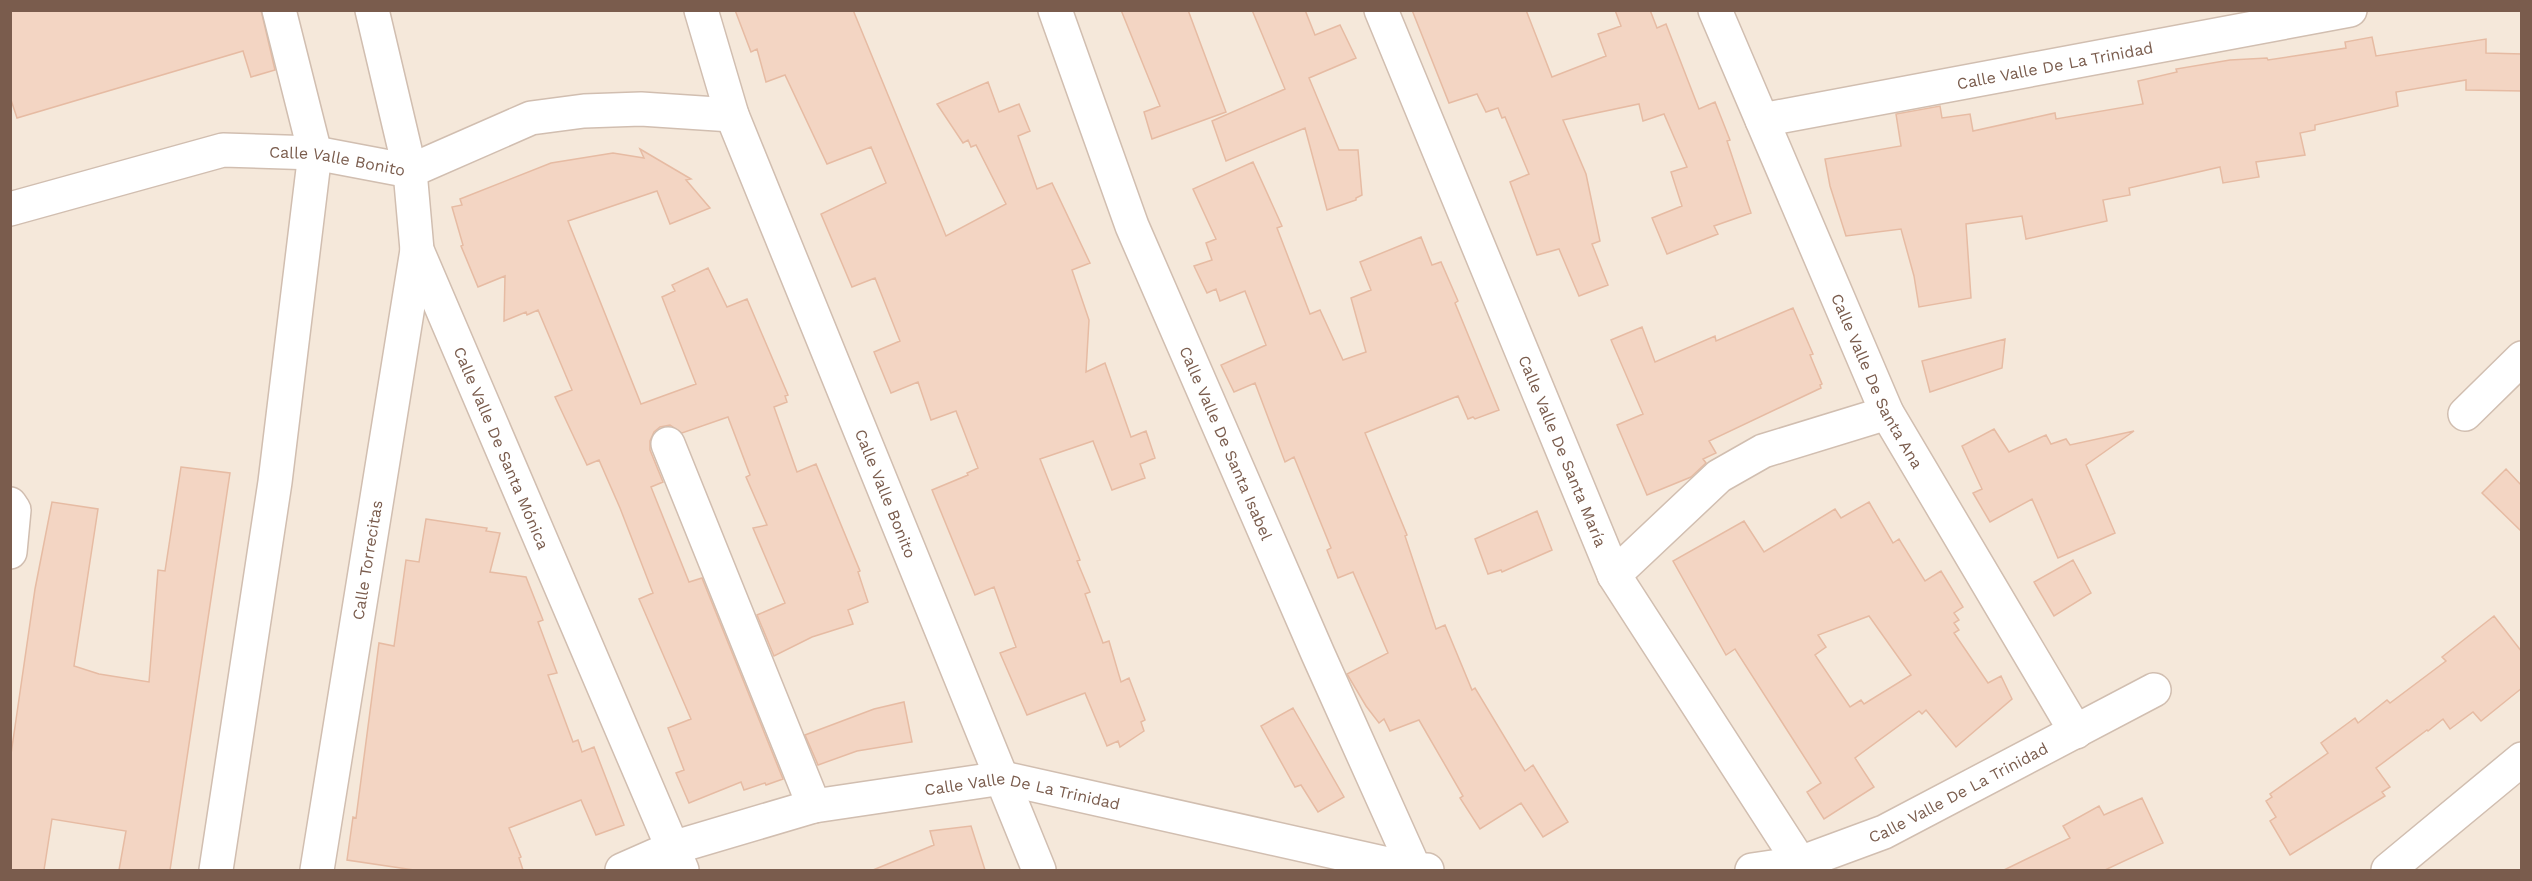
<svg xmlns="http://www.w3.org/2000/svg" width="2532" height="881" font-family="'Work Sans',sans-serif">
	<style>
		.residential { fill: #f5e8da }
		.building { fill: #f3d5c3; stroke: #e6bba3; stroke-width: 1.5; fill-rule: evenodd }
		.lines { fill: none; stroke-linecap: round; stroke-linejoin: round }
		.minor-casing { stroke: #d1beb0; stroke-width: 36 }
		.minor { stroke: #fff; stroke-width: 33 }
		.labels { text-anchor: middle; stroke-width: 4.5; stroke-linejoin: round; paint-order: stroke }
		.street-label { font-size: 16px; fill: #7a5c4d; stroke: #fffaf3 }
	</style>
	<rect width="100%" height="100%" fill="#fdf6ec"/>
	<!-- residential -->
	<path class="residential" d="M11 11H2521V870H11Z"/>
	<!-- building -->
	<path class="building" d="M10 10H261L275 70 251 77 243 51 17 118 10 97Z
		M735 10H853L946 236 1006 204 976 145 971 147 968 140 963 143 937 104 988 82 999 112 1019 104 1030 131 1018 136 1037 189 1052 183 1090 263 1072 270 1089 320 1086 372 1105 363 1131 437 1146 431 1155 458 1140 464 1145 478 1112 490 1093 441 1040 459 1080 560 1077 561 1090 592 1085 594 1103 643 1109 641 1121 682 1129 678 1145 720 1141 722 1144 731 1120 747 1118 741 1107 746 1085 693 1027 715 1000 653 1016 647 994 587 975 595 932 490 968 475 967 473 978 468 956 411 931 420 918 382 891 393 874 352 900 341 875 278 852 287 821 214 886 183 871 147 827 164 785 75 766 82 757 49 751 52Z
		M1121 10H1188L1226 112 1152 139 1144 112 1160 106Z
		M1252 10H1305L1315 35 1340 25 1356 58 1309 78 1339 150H1358L1362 195 1356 198V200L1327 210 1305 128 1226 161 1212 121 1285 89Z
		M1412 10H1526L1552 77 1606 56 1598 34 1621 26 1615 10H1650L1657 28 1666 24 1699 109 1715 102 1730 140 1727 141 1751 213 1714 226 1718 234 1667 254 1652 218 1682 206 1671 172 1687 167 1664 114 1643 121 1639 104 1563 120 1586 174 1600 241 1592 244 1608 285 1579 296 1559 249 1537 255 1510 182 1529 174 1505 117 1502 118 1498 108 1486 112 1477 94 1449 103Z
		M2372 37 2376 56 2486 39V53L2522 54V91L2466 90V80L2396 92 2398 106 2315 125V130L2300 133 2305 155 2256 162 2259 177 2223 183 2220 167 2129 188 2130 195 2103 200 2107 221 2026 239 2022 216 1966 224 1971 298 1919 307 1914 276 1901 229 1846 236 1830 186 1825 159 1901 146 1896 114 1940 106 1942 118 1970 114 1973 131 2055 113 2056 119 2143 104 2138 81 2177 72 2176 69 2230 60 2267 58 2268 60 2346 48 2345 42Z
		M640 149 691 179 686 180 710 208 670 224 657 191 568 221 641 404 696 384 662 297 675 291 672 285 708 268 727 307 747 299 788 395 785 396 787 402 774 407 797 472 816 464 860 571 858 572 868 602 848 610 853 624 812 637 774 656 757 615 785 603 753 528 767 525 746 477 750 475 728 417 682 433 670 425 660 427 654 432 650 441V450L663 482 651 487 689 582 702 578 783 779 766 785 765 783 744 790 741 782 689 803 676 773 684 770 668 728 691 719 639 599 653 593 620 508 599 460 587 465 555 397 572 390 538 310 527 315 526 312 504 321 505 276 478 287 461 246 463 245 452 207 462 205 460 199 551 163 613 153 644 158Z
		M1253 162 1282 226 1277 228 1310 314 1320 310 1343 360 1366 352 1351 298 1371 290 1360 262 1421 237 1432 265 1441 262 1458 301 1455 303 1499 410 1475 419 1473 417 1468 419 1458 396 1365 433 1407 535 1405 536 1436 629 1445 625 1472 690 1475 688 1525 771 1533 765 1568 822 1543 837 1521 803 1480 829 1460 798 1463 796 1419 720 1390 731 1384 719 1379 723 1366 706 1347 674 1388 653 1353 572 1338 578 1327 550 1331 548 1294 457 1285 462 1255 383 1234 392 1221 365 1266 345 1245 291 1220 301 1216 289 1207 293 1194 266 1212 260 1206 243 1216 239 1193 189Z
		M1793 308 1813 354 1810 355 1822 384 1820 385 1821 388 1709 441 1716 453 1703 459 1706 463 1691 477 1647 495 1617 425 1643 414 1611 340 1642 327 1655 362 1715 336 1716 341Z
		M2005 339 2002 368 1930 392 1922 361Z
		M1994 429 2009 452 2046 435 2051 444 2066 439 2070 445 2134 431 2086 465 2115 533 2058 558 2032 499 1990 522 1973 493 1982 489 1962 446Z
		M181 467 230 473 170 870H119L126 831 52 819 44 870H10V761L35 589 52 502 98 509 74 666 99 674 149 682 158 570 165 571Z
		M2506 469 2522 486V532L2482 493Z
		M1869 502 1893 543 1899 539 1925 581 1941 571 1963 607 1954 613 1959 620 1954 623 1959 630 1954 633 1988 683 2001 676 2012 699 1956 747 1926 710 1922 714 1919 711 1855 758 1874 787 1824 819 1807 792 1821 783 1735 649 1726 655 1673 561 1744 521 1764 552 1835 509 1841 518ZM1869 616 1911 675 1864 704 1861 700 1850 707 1815 655 1826 647 1818 635Z
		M1537 511 1552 550 1502 572 1501 570 1488 574 1475 539Z
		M426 519 487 528 486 531 500 533 490 572 526 577 543 620 538 622 557 673 548 675 573 742 578 740 582 752 594 747 624 825 596 835 581 800 509 828 521 857 519 858 523 870H414L347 860 353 817 356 818 379 643 394 646 406 560 419 562Z
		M2073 560 2091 593 2054 616 2034 582Z
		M2494 616 2522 652V688L2481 721 2473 712 2450 729 2443 719 2428 731 2427 730 2376 768 2390 787 2382 792 2385 796 2290 855 2270 821 2276 817 2266 801 2272 797 2270 794 2328 753 2321 743 2355 718 2358 723 2387 700 2390 703 2446 661 2442 657Z
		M904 702 912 742 857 751 818 765 805 735 874 709Z
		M1293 708 1344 797 1318 812 1301 785 1295 787 1261 726Z
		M2142 798 2163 843 2105 870H2004L2070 838 2063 826 2099 806 2104 815Z
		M971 826 985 870H873L934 845 930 831Z"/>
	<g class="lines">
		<defs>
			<g id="minor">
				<path id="s1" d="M372 10 410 171 417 250 682 870"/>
				<path id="s2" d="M701 10 732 115 1039 870"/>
				<path id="s3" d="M1055 10 1132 226 1318 654 1415 870"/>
				<path id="s4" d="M1381 10 1614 575 1800 863"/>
				<path id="s5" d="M1715 10 1887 413 2076 732"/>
				<path id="s6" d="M1762 120 2350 10"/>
				<path id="s7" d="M10 209 223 150 315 153 410 171 531 118 584 111 641 109 732 115"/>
				<path d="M2465 414 2522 358"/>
				<path d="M668 444 814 806"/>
				<path d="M10 504 14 510 10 552"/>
				<path d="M1614 575 1719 476 1763 451 1887 413"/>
				<path d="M216 870 275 482 315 153 279 10"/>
				<path id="s8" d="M317 870 417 250"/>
				<path id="s9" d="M622 870 672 848 814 806 1003 778 1415 870H1427"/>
				<path id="s10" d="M1752 870 1800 863 1884 832 2154 690"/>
				<path d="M2388 870 2522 759"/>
			</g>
		</defs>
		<!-- minor casing -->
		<use href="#minor" class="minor-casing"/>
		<!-- minor -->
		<use href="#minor" class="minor"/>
	</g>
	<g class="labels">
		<!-- street labels -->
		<g class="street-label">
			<text dy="6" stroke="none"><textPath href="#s6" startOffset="298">Calle Valle De La Trinidad</textPath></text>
			<text dy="6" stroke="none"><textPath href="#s7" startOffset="336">Calle Valle Bonito</textPath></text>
			<text dy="6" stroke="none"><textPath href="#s5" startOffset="405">Calle Valle De Santa Ana</textPath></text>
			<text dy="6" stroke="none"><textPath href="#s3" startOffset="466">Calle Valle De Santa Isabel</textPath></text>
			<text dy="6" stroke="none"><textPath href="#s1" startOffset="460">Calle Valle De Santa Mónica</textPath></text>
			<text dy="6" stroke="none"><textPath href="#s4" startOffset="477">Calle Valle De Santa María</textPath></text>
			<text dy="6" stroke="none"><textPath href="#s2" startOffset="518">Calle Valle Bonito</textPath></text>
			<text dy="6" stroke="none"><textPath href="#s8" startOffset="314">Calle Torrecitas</textPath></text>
			<text dy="6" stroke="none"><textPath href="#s10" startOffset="222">Calle Valle De La Trinidad</textPath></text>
			<text dy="6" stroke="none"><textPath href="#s9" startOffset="414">Calle Valle De La Trinidad</textPath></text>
		</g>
	</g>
	<!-- border -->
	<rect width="2532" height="881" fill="none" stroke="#7a5c4d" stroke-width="24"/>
</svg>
